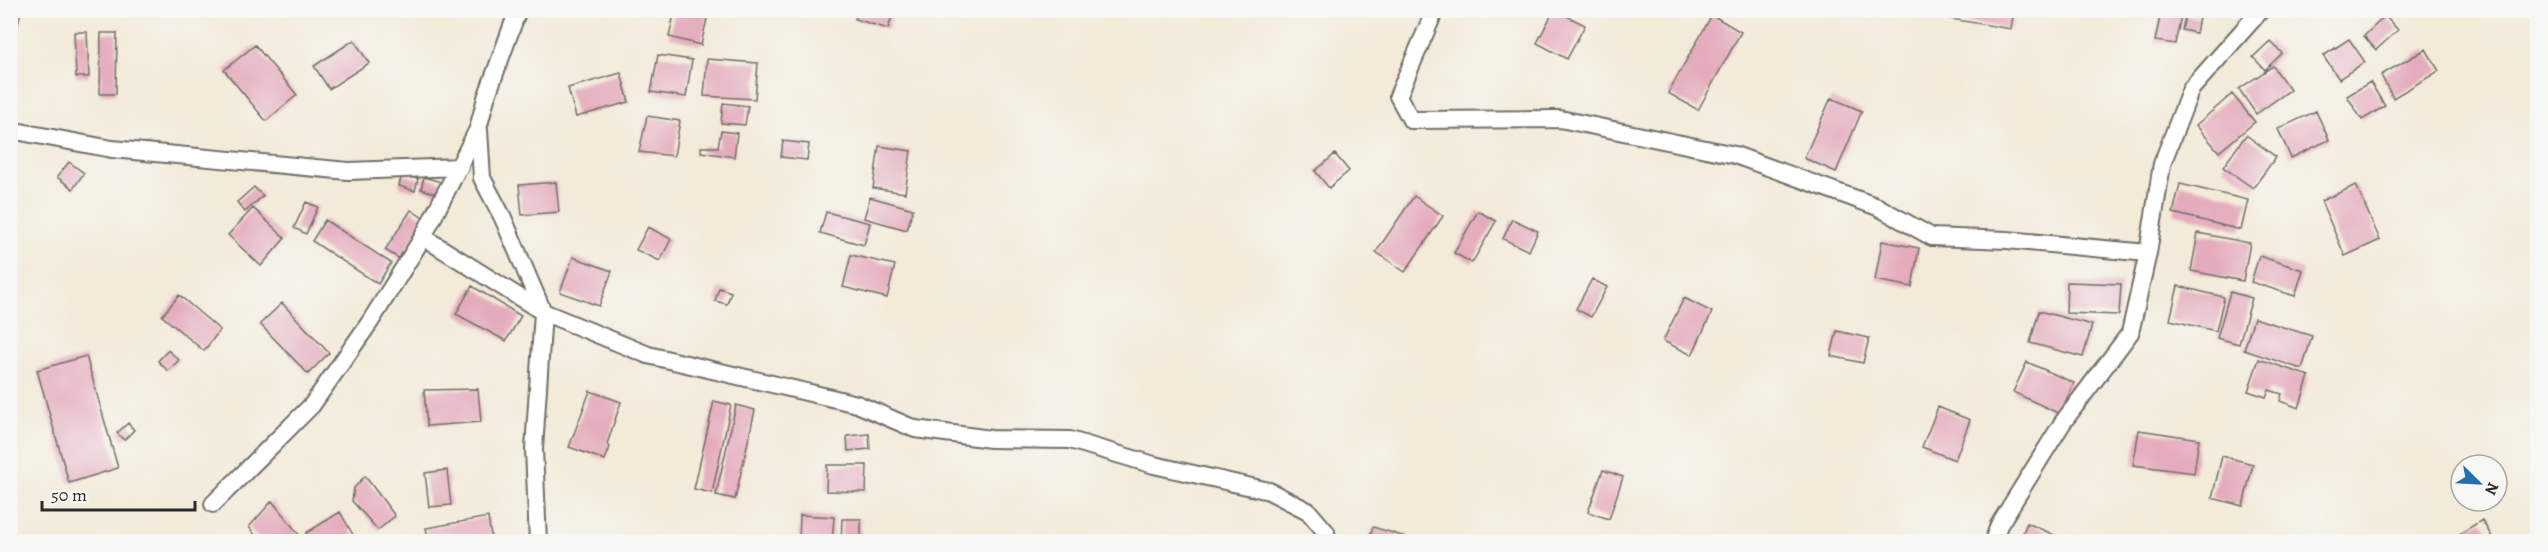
<svg xmlns="http://www.w3.org/2000/svg" width="2548" height="552" font-family="Alegreya,serif">
	<style>
		.building { fill: #e4abbc }
		.lines { fill: none; stroke-linecap: round; stroke-linejoin: round }
		.street-casing { stroke: #716e68; stroke-width: 20 }
		.street { stroke: #fff; stroke-width: 16 }
	</style>
	<rect width="100%" height="100%" fill="#f6f6f2"/>
	<filter id="ink" filterUnits="userSpaceOnUse"><feTurbulence type="fractalNoise" baseFrequency=".0167" numOctaves="2"/><feDisplacementMap in="SourceGraphic" scale="12" xChannelSelector="R" yChannelSelector="G"/><feConvolveMatrix kernelMatrix="1 2 1 2 8 2 1 2 1" color-interpolation-filters="sRGB"/></filter>
	<filter id="wash" filterUnits="userSpaceOnUse"><feTurbulence type="fractalNoise" baseFrequency=".008" numOctaves="4" result="noise"/><feDisplacementMap in="SourceGraphic" scale="24" xChannelSelector="R" yChannelSelector="G"/><feGaussianBlur stdDeviation="1.35" result="paint"/><feColorMatrix in="noise" values="0 0 0 0 0 0 0 0 0 0 0 0 0 0 0 0 0 1.4 0 .05"/><feComposite in="paint" operator="in"/></filter>
	<g filter="url(#wash)">
		<rect width="100%" height="100%" fill="#f3ead8"/>
		<g id="blocks">
			<!-- building -->
			<path class="building" d="M10 10H21L16 35 10 34Z
				M675 10H709L701 45 669 37Z
				M858 10H894L888 29 855 19Z
				M1554 10 1585 25 1567 59 1537 43Z
				M1928 10H2014L2011 29 1927 15Z
				M2161 12 2181 16 2175 44 2155 41Z
				M1712 15 1741 32 1698 110 1668 93Z
				M2185 16 2199 18 2196 33 2182 30Z
				M2385 16 2398 30 2376 50 2364 36Z
				M74 32H87L89 77H76Z
				M101 33H117L116 94H100Z
				M2349 39 2365 62 2339 79 2323 56Z
				M354 40 369 63 329 89 314 66Z
				M2270 41 2282 53 2265 70 2253 57Z
				M255 45 297 95 266 121 224 70Z
				M2426 49 2439 71 2393 98 2381 75Z
				M658 55 692 60 686 97 651 92Z
				M707 59 758 63 755 99 704 96Z
				M2273 66 2290 90 2256 114 2239 89Z
				M621 73 629 102 576 117 568 88Z
				M2370 82 2385 106 2362 120 2347 96Z
				M2232 94 2255 122 2219 152 2196 125Z
				M1831 98 1862 111 1836 172 1804 158Z
				M723 103 748 106 745 125 721 123Z
				M2316 111 2329 140 2291 158 2278 129Z
				M647 116 680 121 674 156 639 152Z
				M721 131 737 133 734 157 701 152V147H718Z
				M2246 135 2276 157 2253 188 2223 167Z
				M783 141 809 144 807 160 781 157Z
				M879 146 911 151 905 193 873 188Z
				M1335 154 1349 171 1329 188 1315 171Z
				M69 162 84 173 73 189 57 177Z
				M402 174 418 179 415 191 399 186Z
				M424 177 444 183 441 195 421 189Z
				M556 182 559 212 522 215 519 185Z
				M2180 184 2248 200 2241 230 2173 213Z
				M2356 185 2380 240 2345 256 2321 201Z
				M254 187 263 196 245 212 237 202Z
				M1414 196 1443 216 1405 272 1376 252Z
				M870 197 913 209 907 230 864 218Z
				M306 202 318 207 306 234 294 228Z
				M253 208 285 238 261 266 228 235Z
				M411 210 426 220 400 259 385 250Z
				M1478 211 1496 221 1472 263 1454 253Z
				M826 212 870 223 864 245 820 233Z
				M1512 219 1538 231 1529 251 1503 239Z
				M325 220 391 263 378 284 312 241Z
				M648 227 671 239 660 261 636 250Z
				M2198 233 2250 243 2243 281 2191 271Z
				M1882 241 1919 248 1912 287 1875 280Z
				M851 255 895 265 887 298 843 287Z
				M2259 256 2303 270 2295 296 2251 282Z
				M573 257 612 271 599 306 560 292Z
				M1592 279 1607 287 1591 317 1576 309Z
				M2067 282 2121 284 2119 315 2066 313Z
				M472 286 521 316 506 341 456 314Z
				M2178 286 2224 297 2216 331 2170 320Z
				M719 288 731 292 727 304 715 301Z
				M2230 292 2252 298 2239 344 2217 338Z
				M179 295 220 330 204 351 162 316Z
				M1684 298 1712 312 1692 355 1663 341Z
				M282 303 329 353 308 374 260 324Z
				M2039 311 2092 325 2083 357 2030 343Z
				M2254 318 2312 336 2302 369 2244 350Z
				M1837 331 1869 338 1863 363 1831 356Z
				M168 350 179 360 168 371 158 361Z
				M86 356 118 468 69 483 37 370Z
				M2259 359 2309 376 2299 408 2280 401 2282 394 2269 390 2266 397 2248 391Z
				M2027 362 2074 383 2060 414 2013 392Z
				M478 389 481 422 427 426 424 390Z
				M590 391 621 402 607 444 610 447 605 460 569 447Z
				M714 401 731 405 712 493 694 489Z
				M736 405 755 410 735 499 716 495Z
				M1938 407 1970 420 1955 460 1922 447Z
				M128 423 134 430 124 440 117 433Z
				M2139 430 2199 439 2194 473 2133 465Z
				M869 434 870 449 848 451 847 436Z
				M2222 456 2253 464 2243 506 2212 498Z
				M827 465H867L866 492 826 491Z
				M447 470 451 505 429 507 425 473Z
				M1603 470 1623 477 1609 519 1588 512Z
				M365 476 395 516 378 530 352 501 354 488Z
				M272 501 305 542H260L249 527Z
				M340 512 356 540 311 542 306 533Z
				M800 515 834 517 832 542H799Z
				M488 517 492 542H429L426 528Z
				M842 519H861V542H841Z
				M2482 520 2495 542H2456L2453 538Z
				M2027 523 2059 537 2057 542H2019Z
				M1373 527 1419 541 1418 542H1368Z"/>
		</g>
	</g>
	<g filter="url(#ink)">
		<use href="#blocks" fill-opacity="0" stroke="#716e68" stroke-width="1.5"/>
		<g class="lines">
			<defs>
				<path id="street" d="M1435 10 1398 96 1411 120 1560 119 1735 155 1878 207 1932 237 2007 240 2148 253
					M10 130 112 149 348 171 460 167
					M479 130 482 178 503 218 543 312 534 449 538 542
					M423 237 543 312 648 355 857 404 915 429 991 439 1070 440 1154 465 1269 491 1308 511 1326 532 1327 542
					M213 504 312 405 370 322 423 237 478 129 486 98 518 10
					M1993 542 1999 525 2063 422 2130 333 2148 253 2162 164 2191 89 2261 10"/>
			</defs>
			<!-- street casing -->
			<use href="#street" class="street-casing"/>
			<!-- street -->
			<use href="#street" class="street"/>
		</g>
	</g>
	<!-- margin -->
	<rect width="2548" height="552" fill="none" stroke="#f6f6f2" stroke-width="36"/>
	<!-- north arrow -->
	<g transform="translate(2479 483) rotate(114)"><circle r="28" fill="#f6f6f2" stroke="#a5a5a2" stroke-width="1.5"/>
	<path d="M0-4.5L10 22L0 15L-10 22Z" fill="#1f6fb2"/>
	<text y="-9" font-size="16" font-weight="bold" text-anchor="middle" fill="#2b2b2b">N</text>
	</g>
	<!-- scale -->
	<path d="M42 501v9h153v-9" fill="none" stroke="#2b2b2b" stroke-width="3"/>
	<text x="51" y="501" font-size="18" fill="#2b2b2b" stroke="#f6f6f2" stroke-width="4.5" paint-order="stroke">50 m</text>
</svg>
